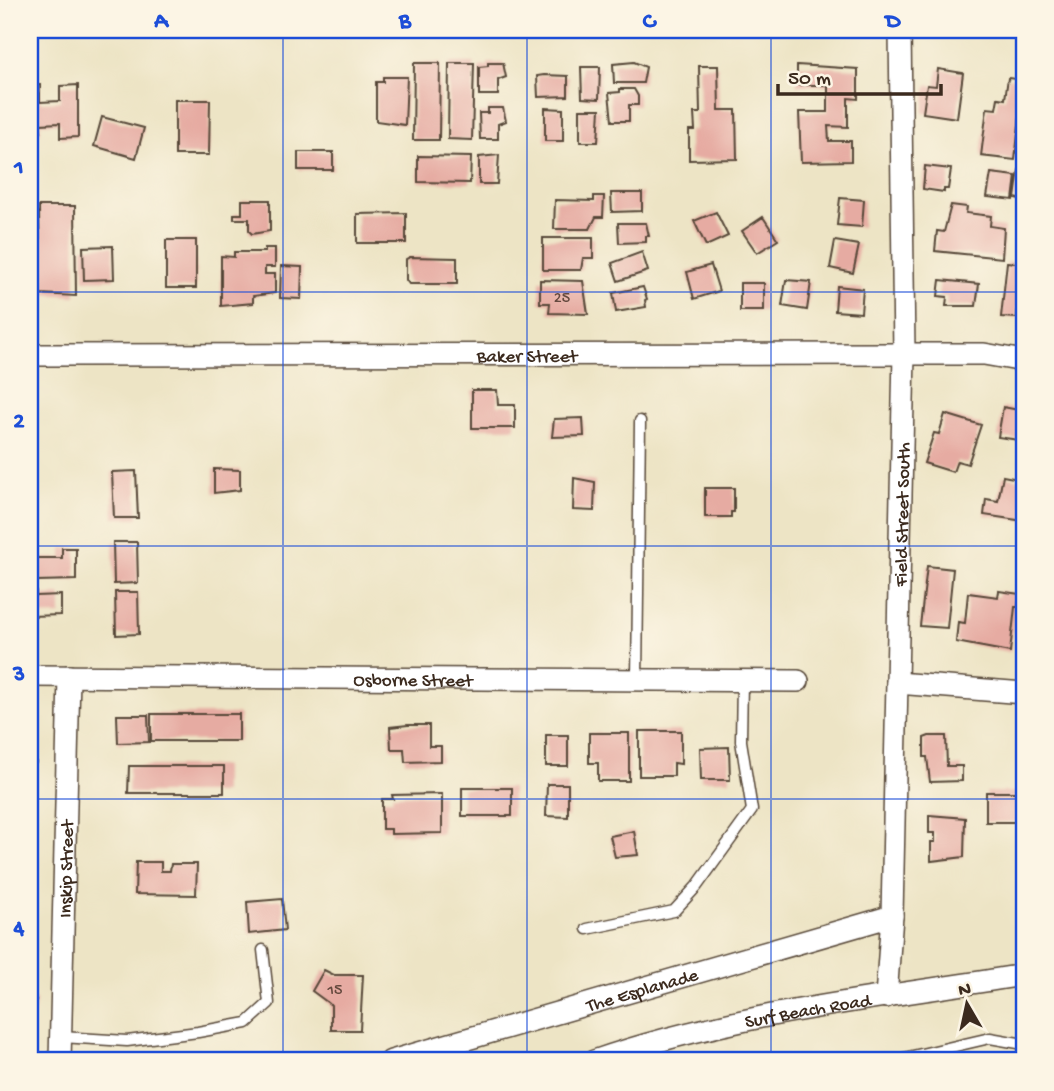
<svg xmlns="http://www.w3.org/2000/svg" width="1054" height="1091" font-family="'Gochi Hand',sans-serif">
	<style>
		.building { fill: #e6aba2 }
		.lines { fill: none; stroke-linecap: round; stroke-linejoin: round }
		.lane-casing { stroke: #564637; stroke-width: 13 }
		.street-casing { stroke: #564637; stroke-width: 24 }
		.lane { stroke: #fff; stroke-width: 10 }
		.street { stroke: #fff; stroke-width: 21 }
		.grid { fill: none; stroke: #1d4ed8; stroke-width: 2; stroke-opacity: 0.55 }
		.labels { text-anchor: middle; stroke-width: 5; stroke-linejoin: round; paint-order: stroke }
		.number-label { font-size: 16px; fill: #664a3f }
		.street-label { font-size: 19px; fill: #3b2a1e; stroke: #fcf5e5 }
		.neatline { fill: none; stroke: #1d4ed8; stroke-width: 2.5 }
		.grid-label { font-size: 23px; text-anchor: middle; font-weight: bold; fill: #1d4ed8 }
	</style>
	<rect width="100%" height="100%" fill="#fcf5e5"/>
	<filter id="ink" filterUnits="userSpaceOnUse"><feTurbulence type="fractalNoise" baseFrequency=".0143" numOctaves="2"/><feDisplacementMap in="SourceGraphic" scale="14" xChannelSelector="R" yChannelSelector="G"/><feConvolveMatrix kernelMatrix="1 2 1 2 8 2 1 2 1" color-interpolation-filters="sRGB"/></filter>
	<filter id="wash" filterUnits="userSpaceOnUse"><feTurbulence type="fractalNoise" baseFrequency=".00686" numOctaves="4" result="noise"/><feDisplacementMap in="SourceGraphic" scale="28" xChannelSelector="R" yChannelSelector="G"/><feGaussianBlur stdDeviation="1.57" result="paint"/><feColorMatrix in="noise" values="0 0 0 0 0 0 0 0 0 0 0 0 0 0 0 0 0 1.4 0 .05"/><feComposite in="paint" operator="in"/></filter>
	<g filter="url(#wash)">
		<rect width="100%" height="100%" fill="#ede4c5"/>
		<g id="blocks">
			<!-- building -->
			<path class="building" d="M634 62 646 67 643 83H614L613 64Z
				M414 63H440L439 140H413Z
				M449 63H474L472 140 448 139Z
				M488 63H503L506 77 498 80V95H479V67L488 66Z
				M797 65 858 69V99L848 98V127L828 126 829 141H851V161L801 162 799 112H828V85H797Z
				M699 66H718L719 110H736L737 159 689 160V130H695L694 113H700Z
				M581 67H600L599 99 582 98Z
				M938 69 963 73 957 118 923 113 927 85 936 86Z
				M544 75 568 76V96L538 97 537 76Z
				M383 77H407L405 125 376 121V82H383Z
				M1008 78 1024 80 1015 160 981 156 987 108 996 109 998 98 1005 99Z
				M30 85H40V102L60 101V86L78 85V137L60 138V123L40 124 41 132H30Z
				M620 89H634L638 96V105H629V121H612L609 93 620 92Z
				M175 100H210L209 155H175Z
				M488 108H503L506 121 498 124V139H480L479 113H488Z
				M545 108 563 109V141H545Z
				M580 109H600L598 142H580Z
				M102 117 144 128 136 158 94 146Z
				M298 152H333V170H298Z
				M499 155 497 184H479V157Z
				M418 156 471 157 470 183 418 182Z
				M925 166 951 169 948 189H944V192L923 189Z
				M1019 170 1024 171V200L1015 198Z
				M991 173 1016 176 1013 200 987 197Z
				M611 193H642V211L612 212Z
				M594 196H604L603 217H596L590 229H554L555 200 594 201Z
				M840 198 864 200 862 227 837 225Z
				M242 200H270V231L252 234 249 231V219H234V214H242Z
				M951 205 967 207 966 213 991 216 990 226 1004 228 1002 258 935 251 937 231 944 232Z
				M39 206H75L76 296 40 294Z
				M716 212 728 236 706 246 694 221Z
				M406 213V243H357V214Z
				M763 217 778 240 757 253 742 231Z
				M618 223H646L649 236H646V242L619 243Z
				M543 238H593V258H583L581 270H543Z
				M166 240H196V288H166Z
				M835 241 859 245 853 273 830 268Z
				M113 246 114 279 84 280 83 247Z
				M265 248H275V267H265V274H275V293L253 296V303L221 306V256L234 257V252H265Z
				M642 252 648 271 618 281 612 263Z
				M410 257 457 258V284H409L406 280V259Z
				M1007 262 1024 264V306L1018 305 1017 318 1001 317Z
				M711 265 719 291 694 299 687 272Z
				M281 266 302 267 301 299 280 298Z
				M540 280 583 281 588 314 549 313 550 303H540Z
				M786 280 811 282 807 310 782 306Z
				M940 280 979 284 976 306H946L947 297 938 296Z
				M740 283H764V311H740Z
				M837 286 863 289 861 313 835 311Z
				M643 287 647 299 645 300 646 307 616 312 613 293Z
				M472 390H497L498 405H515V428H472Z
				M1003 407 1024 411 1019 440 998 437Z
				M945 414 981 425 968 464 957 461 953 472 924 463 934 433 939 434Z
				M583 418 584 436 552 437 554 419Z
				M214 469 240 470V490L214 493Z
				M136 471 138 518H114L112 472Z
				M1003 476 1024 480V521L984 515 986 499 998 501Z
				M574 478 595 482 594 511 573 510Z
				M705 488H734V512H731V517H705Z
				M113 542H137L138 583 114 584Z
				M62 548H76V580L36 581V596L61 595V615L30 616V558H62Z
				M927 566 953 569 947 628 920 626Z
				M999 591 1020 594 1018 607H1015L1010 652 956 642 958 622 965 623 968 593 998 597Z
				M115 592H138L139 634 116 635Z
				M151 714H239V741H151Z
				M117 715H148L149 742 118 743Z
				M408 725H429V746H441V761L405 762 404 749H391L390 727Z
				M639 731H681V764L674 763V776H639Z
				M589 733H629V781H598V763H589Z
				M546 735H568V766H546Z
				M929 736H946L947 766H962V781L930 782 927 757H924V738Z
				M30 744H36V763L30 764Z
				M729 747 730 780H701L700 748Z
				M129 766H224V793H128Z
				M30 778H33L34 804H30Z
				M547 784H568V817L546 816Z
				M462 788H512V816H462Z
				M986 792H1024V822H986Z
				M442 794V833L391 834V829H382V799H393L392 795Z
				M929 815 965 818 964 857 931 861V842H935V833H929Z
				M634 831 638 855 615 857 610 836Z
				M136 862H161V871H170L171 864H197L196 895 135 894Z
				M282 899 285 930 249 934 247 902Z
				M30 934H35V950H30Z
				M324 970 334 975H363L360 1030H331V1005L312 991Z
				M30 999 36 1000 33 1019 30 1017Z"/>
		</g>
	</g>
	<g filter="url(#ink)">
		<use href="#blocks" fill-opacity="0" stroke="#564637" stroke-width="2"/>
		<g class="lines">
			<defs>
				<path id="lane" d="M637 680 640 421
					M587 929 674 911 697 886 752 810 741 741 742 681
					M61 1037 127 1041 198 1032 247 1023 269 1003 263 950
					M891 1061 990 1038 1024 1044"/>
				<g id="street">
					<path id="s1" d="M30 355 904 354H984L1024 361"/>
					<path id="s2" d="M30 676 798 681"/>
					<path d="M897 683 1024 693"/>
					<path id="s3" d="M886 997 892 916 904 354 900 30"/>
					<path id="s4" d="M60 1061 69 676"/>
					<path id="s5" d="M391 1061 892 916"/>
					<path id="s6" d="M594 1061C732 1013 881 998 1024 975"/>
				</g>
			</defs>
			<!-- lane casing -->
			<use href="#lane" class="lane-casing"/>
			<!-- street casing -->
			<use href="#street" class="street-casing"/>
			<!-- lane -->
			<use href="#lane" class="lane"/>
			<!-- street -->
			<use href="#street" class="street"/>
		</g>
	</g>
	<!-- grid -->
	<path class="grid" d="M283 30V1061M527 30V1061M771 30V1061M30 292H1024M30 546H1024M30 799H1024"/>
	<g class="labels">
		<!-- number labels -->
		<g class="number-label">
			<text x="562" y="302">25</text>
			<text x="335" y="994">15</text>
		</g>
		<!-- street labels -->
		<g class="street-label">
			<text dy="7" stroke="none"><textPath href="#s1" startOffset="497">Baker Street</textPath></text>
			<text dy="7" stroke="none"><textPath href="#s3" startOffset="483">Field Street South</textPath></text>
			<text dy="7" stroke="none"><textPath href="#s2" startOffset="383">Osborne Street</textPath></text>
			<text dy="7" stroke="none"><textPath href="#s4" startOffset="192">Inskip Street</textPath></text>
			<text dy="7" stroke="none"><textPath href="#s5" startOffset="261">The Esplanade</textPath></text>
			<text dy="7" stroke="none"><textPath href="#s6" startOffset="220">Surf Beach Road</textPath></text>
		</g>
	</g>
	<!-- margin -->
	<rect width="1054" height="1091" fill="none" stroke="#fcf5e5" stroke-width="77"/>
	<!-- north arrow -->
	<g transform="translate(967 1004) rotate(351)" stroke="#fcf5e5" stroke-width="5" paint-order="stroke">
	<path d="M0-5L12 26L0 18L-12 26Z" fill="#3b2a1e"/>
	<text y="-10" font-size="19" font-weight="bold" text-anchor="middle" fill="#3b2a1e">N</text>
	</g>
	<!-- scale -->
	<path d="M778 84v10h163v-10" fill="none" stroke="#3b2a1e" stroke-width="3.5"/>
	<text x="788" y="84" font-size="21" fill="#3b2a1e" stroke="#fcf5e5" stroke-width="5" paint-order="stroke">50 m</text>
	<rect x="38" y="38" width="978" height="1014" class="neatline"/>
	<g class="grid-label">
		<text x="161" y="27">A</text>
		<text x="405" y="27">B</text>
		<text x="649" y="27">C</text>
		<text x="893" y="27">D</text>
		<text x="19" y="173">1</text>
		<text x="19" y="427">2</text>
		<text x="19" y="680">3</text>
		<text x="19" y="934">4</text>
	</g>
</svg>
